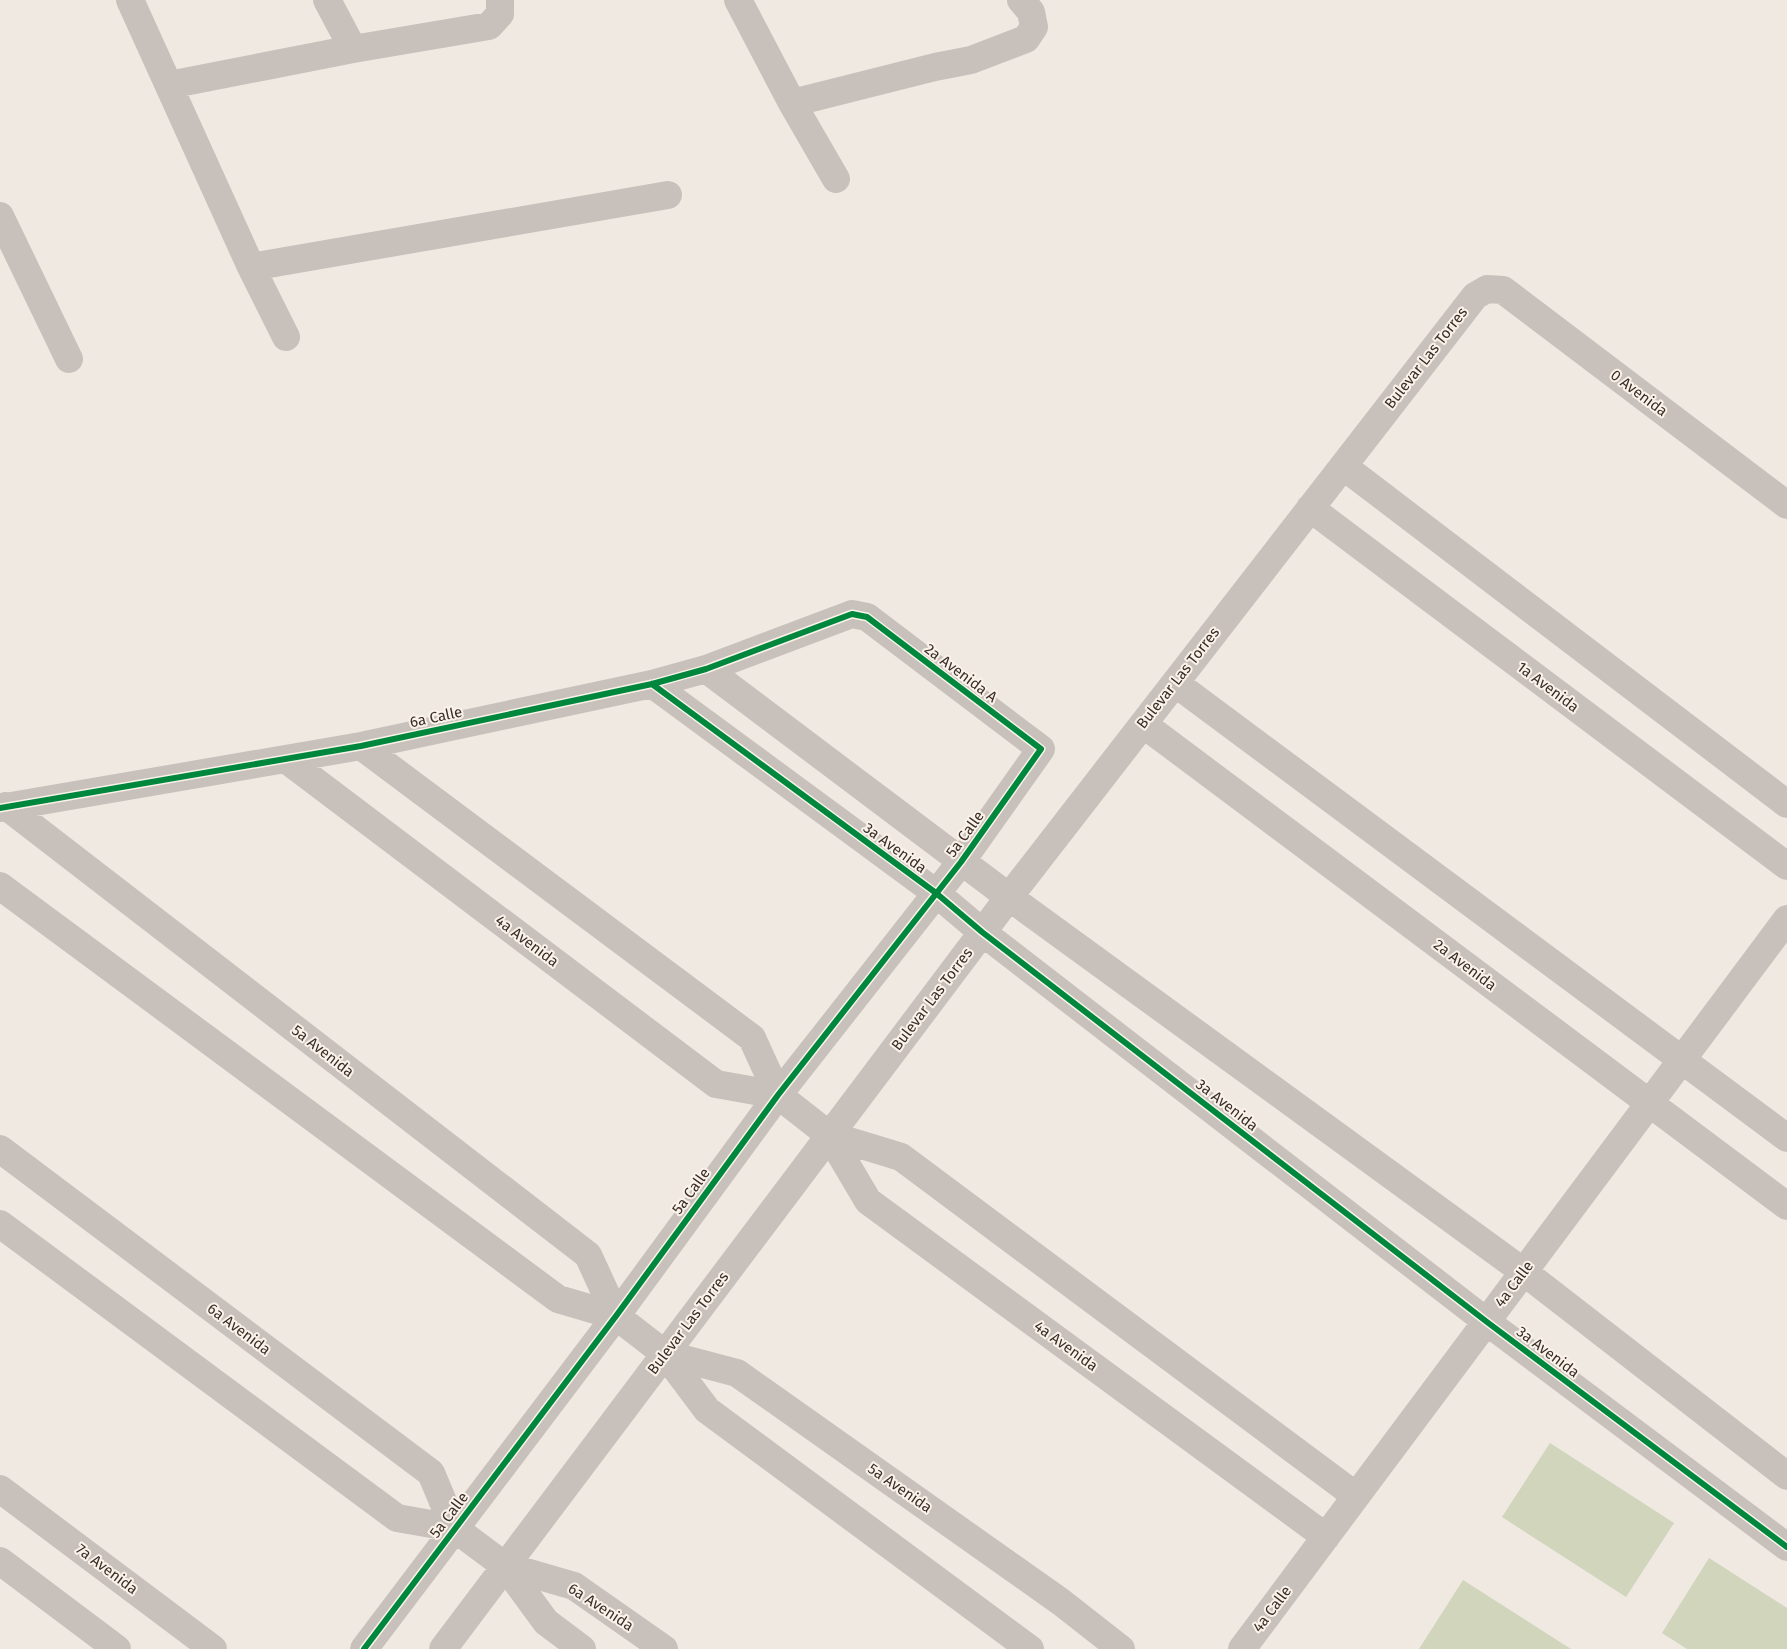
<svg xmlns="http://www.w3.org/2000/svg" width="1787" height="1649" font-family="'Fira Sans',sans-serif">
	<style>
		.green { fill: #d0d5bb }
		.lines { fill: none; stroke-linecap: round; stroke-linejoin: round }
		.minor { stroke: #c8c1bb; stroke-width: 28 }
		.cycleway-casing { stroke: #fbf3ea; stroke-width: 9 }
		.cycleway { stroke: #00873e; stroke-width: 6 }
		.labels { text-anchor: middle; stroke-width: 4; stroke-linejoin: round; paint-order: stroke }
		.street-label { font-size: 15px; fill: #392e28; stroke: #fbf3ea }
	</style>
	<rect width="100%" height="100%" fill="#efe9e2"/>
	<!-- green -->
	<path class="green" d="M1550 1443 1674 1523 1626 1597 1502 1517Z
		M1709 1558 1787 1608V1649H1687L1662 1633Z
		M1463 1580 1571 1649H1419Z"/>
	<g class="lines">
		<!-- minor -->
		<path class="minor" d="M130 0 251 267 286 337
			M327 0 353 49
			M738 0 792 103 836 179
			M169 85 353 49 489 26 500 14V0
			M792 103 935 67 971 60 1026 39 1034 27 1031 12 1021 0
			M0 216 69 359
			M251 267 668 195
			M1343 466 1787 804
			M1310 508 1787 866
			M706 669 1009 897 1524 1272 1787 1476
			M1175 683 1787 1138
			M652 684 936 893 982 932 1487 1322 1787 1547
			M1143 724 1787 1206
			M361 746 752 1038 778 1095 829 1135 868 1201 1326 1537
			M287 760 716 1084 778 1095
			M6 806 588 1255 616 1316
			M0 808 361 746 652 684 706 669 852 614 867 617 1041 749 961 862 778 1095 616 1316 364 1649
			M0 886 558 1299 616 1316 665 1354 707 1410 1030 1649
			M829 1135 901 1157 1356 1496
			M0 1149 431 1473 454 1528
			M0 1224 397 1518 454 1528 505 1566 546 1622 582 1649
			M665 1354 737 1373 1061 1602 1121 1649
			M0 1489 213 1649
			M0 1561 117 1649
			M505 1566 574 1586 664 1649
			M443 1649 1009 897 1475 296 1487 289 1503 290 1787 505
			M1242 1649 1787 919"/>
		<defs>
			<path id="cycleway" d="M652 684 936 893 982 932 1487 1322 1787 1547
				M0 808 361 746 652 684 706 669 852 614 867 617 1041 749 961 862 778 1095 616 1316 364 1649"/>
		</defs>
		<!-- cycleway casing -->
		<use href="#cycleway" class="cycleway-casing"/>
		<!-- cycleway -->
		<use href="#cycleway" class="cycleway"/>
	</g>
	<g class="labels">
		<!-- street labels -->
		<g class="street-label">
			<text transform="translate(1426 358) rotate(-52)" y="5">Bulevar Las Torres</text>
			<text transform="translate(1639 393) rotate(37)" y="5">0 Avenida</text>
			<text transform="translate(961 673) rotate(37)" y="5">2a Avenida A</text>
			<text transform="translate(1178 678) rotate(-52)" y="5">Bulevar Las Torres</text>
			<text transform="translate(1548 687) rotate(37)" y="5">1a Avenida</text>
			<text transform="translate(436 717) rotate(-12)" y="5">6a Calle</text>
			<text transform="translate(965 834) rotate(-54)" y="5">5a Calle</text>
			<text transform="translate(895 848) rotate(36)" y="5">3a Avenida</text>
			<text transform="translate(527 941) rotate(37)" y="5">4a Avenida</text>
			<text transform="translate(1465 965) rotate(37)" y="5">2a Avenida</text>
			<text transform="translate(932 999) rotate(-53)" y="5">Bulevar Las Torres</text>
			<text transform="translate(323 1051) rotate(38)" y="5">5a Avenida</text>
			<text transform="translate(1227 1105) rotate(38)" y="5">3a Avenida</text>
			<text transform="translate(691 1191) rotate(-54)" y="5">5a Calle</text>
			<text transform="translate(1514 1284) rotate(-53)" y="5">4a Calle</text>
			<text transform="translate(688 1323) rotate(-53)" y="5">Bulevar Las Torres</text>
			<text transform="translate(239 1329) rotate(37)" y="5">6a Avenida</text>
			<text transform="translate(1066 1346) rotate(36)" y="5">4a Avenida</text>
			<text transform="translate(1548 1352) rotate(37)" y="5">3a Avenida</text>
			<text transform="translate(900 1488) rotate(35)" y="5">5a Avenida</text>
			<text transform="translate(449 1515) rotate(-53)" y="5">5a Calle</text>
			<text transform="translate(107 1569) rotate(37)" y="5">7a Avenida</text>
			<text transform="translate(601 1607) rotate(33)" y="5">6a Avenida</text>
			<text transform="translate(1272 1609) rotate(-53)" y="5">4a Calle</text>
		</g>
	</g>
</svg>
